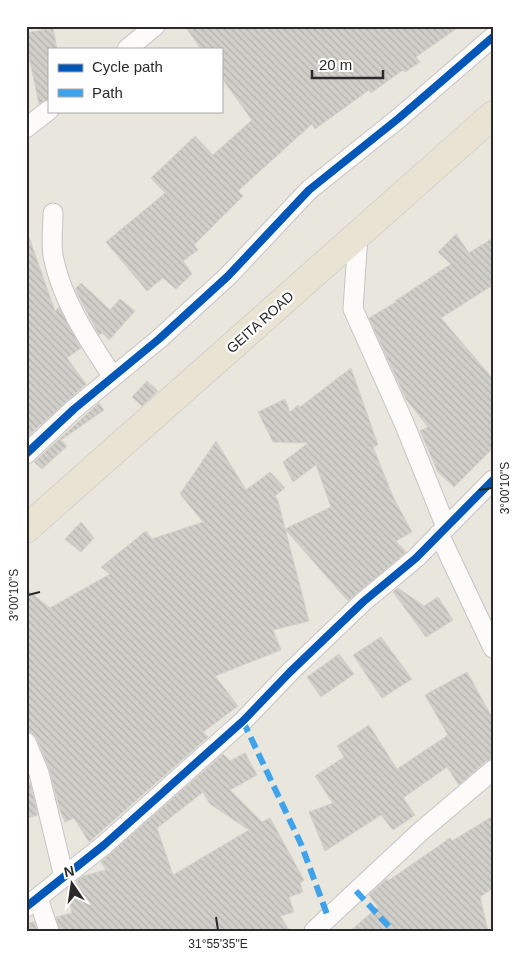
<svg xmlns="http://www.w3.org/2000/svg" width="519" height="957" font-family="Helvetica,sans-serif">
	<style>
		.building { fill: url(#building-back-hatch); stroke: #d4d1cb; fill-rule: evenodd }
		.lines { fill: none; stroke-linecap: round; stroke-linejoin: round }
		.minor-casing { stroke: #c6c4c4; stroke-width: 21 }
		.trunk-casing { stroke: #c4c4c0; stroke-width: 29 }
		.minor { stroke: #fcfbfa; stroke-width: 19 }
		.trunk { stroke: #e8e3d2; stroke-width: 28 }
		.quiet { stroke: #3ea3eb; stroke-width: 6; stroke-dasharray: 12 6; stroke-linecap: butt }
		.cycleway-casing { stroke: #fff; stroke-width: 11 }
		.cycleway { stroke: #0057b8; stroke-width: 8 }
		.ticks { fill: none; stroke: #2a2a2a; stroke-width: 2 }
		.labels { text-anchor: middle; stroke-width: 4.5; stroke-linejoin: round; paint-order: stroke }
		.street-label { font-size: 14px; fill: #2a2a2a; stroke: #fff }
		.neatline { fill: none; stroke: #2a2a2a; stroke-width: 2 }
		.ticks-label { font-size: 12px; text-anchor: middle; fill: #2a2a2a }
	</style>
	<defs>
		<pattern id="building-back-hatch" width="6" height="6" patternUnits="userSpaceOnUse" patternTransform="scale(1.25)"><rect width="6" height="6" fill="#d1cfca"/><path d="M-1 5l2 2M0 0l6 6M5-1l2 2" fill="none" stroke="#b4b2ae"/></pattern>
	</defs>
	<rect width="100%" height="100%" fill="#e9e6de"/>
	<!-- building -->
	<path class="building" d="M185 26H460L416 57 420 62 405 72 403 70 371 93 369 90 315 129 312 124 238 191 243 196 194 245 198 250 183 261 192 274 176 289 163 278 147 291 106 242 165 193 151 178 195 136 213 155 252 120 221 77V49H201Z
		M53 28 57 49H49V99L39 104 26 43V33Z
		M456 234 469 253 493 238V285L441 318 493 379V448L454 487 438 472 420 431 428 427 406 399 369 318 396 302 395 301 451 264 438 252Z
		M26 237H29L55 311 59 307 81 348 67 358 86 384 26 438Z
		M81 283 110 310 120 299 135 311 109 340 102 333 99 335 80 299 75 289Z
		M351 368 378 445 373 447 394 499 412 532 396 541 406 552 348 601 285 529 331 507 316 465 293 482 283 462 308 443 273 442 258 412 285 399 290 412 298 405 300 407Z
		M147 381 158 391 142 406 132 397Z
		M99 403 104 410 61 440 67 446 42 469 34 462Z
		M216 441 246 490 270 472 285 488 275 496 278 501 309 621 273 630 281 650 215 676 238 706 203 732 208 737 89 842 74 818 65 822 60 810 49 769 36 737 32 733 26 731V589L50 608 110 574 101 567 146 531 152 539 203 522 180 494Z
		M81 522 94 538 81 552 65 539Z
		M398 588 424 606 438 597 453 620 426 637 393 592Z
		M381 637 412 679 382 698 353 655Z
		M339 654 354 674 321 697 307 677Z
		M467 672 493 719V759L486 761 459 785 447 767 403 798 415 815 393 830 381 815 325 851 309 812 333 803 315 776 344 757 337 746 369 725 397 769 448 735 425 695Z
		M245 753 257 775 230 790 262 822 270 818 304 880 300 883 303 892 289 897 294 912 280 916 290 931H60L56 917 72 913 67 889 83 876 106 870 101 862 223 754 230 761ZM203 792 210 804 249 830 173 875 157 828Z
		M30 783 38 815 26 818V784Z
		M493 816V888L480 897 488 931H350L378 907 369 895 383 882 387 879 388 881 450 838 452 841Z
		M34 922 37 931H30L29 923Z"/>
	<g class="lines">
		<defs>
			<path id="minor" d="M127 49 155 26
				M26 128 49 110
				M53 213C53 227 51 242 53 256 62 301 88 339 113 377
				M358 236 353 309 404 423 446 527
				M26 454 74 409 159 339 228 276 309 190 399 118 493 37
				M439 534 493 648
				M26 742 39 773 64 877
				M38 898 49 931
				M26 907 104 845 243 721 290 672 363 602 416 558 493 480
				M314 931 420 832 493 770"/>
			<path id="trunk" d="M26 529 493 115"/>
		</defs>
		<!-- minor casing -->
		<use href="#minor" class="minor-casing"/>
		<!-- trunk casing -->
		<use href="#trunk" class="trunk-casing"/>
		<!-- minor -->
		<use href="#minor" class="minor"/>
		<!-- trunk -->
		<use href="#trunk" class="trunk"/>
		<!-- quiet -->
		<path class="quiet" d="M243 721 301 844 328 917
			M356 891 393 931"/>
		<defs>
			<path id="cycleway" d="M26 454 74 409 159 339 228 276 309 190 399 118 493 37
				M26 907 104 845 243 721 290 672 363 602 416 558 493 480"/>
		</defs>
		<!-- cycleway casing -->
		<use href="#cycleway" class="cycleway-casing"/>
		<!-- cycleway -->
		<use href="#cycleway" class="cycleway"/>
	</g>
	<!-- ticks -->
	<path class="ticks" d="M479 490 492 488M28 595 40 592M216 917 218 930"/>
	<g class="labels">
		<!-- street labels -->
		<g class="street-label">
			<text transform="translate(260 322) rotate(-42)" y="5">GEITA ROAD</text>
		</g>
	</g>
	<!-- border -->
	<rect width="519" height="957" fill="none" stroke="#ffffff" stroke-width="55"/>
	<!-- legend -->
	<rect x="48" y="48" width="175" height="65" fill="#ffffff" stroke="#aaaaaa"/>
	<rect x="58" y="64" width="25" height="8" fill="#0057b8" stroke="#aaaaaa"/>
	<text x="92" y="72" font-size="15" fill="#2a2a2a">Cycle path</text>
	<rect x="58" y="89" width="25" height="8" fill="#3ea3eb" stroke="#aaaaaa"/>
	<text x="92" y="98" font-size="15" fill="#2a2a2a">Path</text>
	<!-- north arrow -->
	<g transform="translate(72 884) rotate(347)" stroke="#ffffff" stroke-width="4" paint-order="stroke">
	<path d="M0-4L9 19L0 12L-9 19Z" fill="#2a2a2a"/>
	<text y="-8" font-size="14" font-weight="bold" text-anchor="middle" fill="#2a2a2a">N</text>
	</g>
	<!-- scale -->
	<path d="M312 70v8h71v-8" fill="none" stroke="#2a2a2a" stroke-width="2.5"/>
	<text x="319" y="70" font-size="15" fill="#2a2a2a" stroke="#ffffff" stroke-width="4" paint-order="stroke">20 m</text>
	<rect x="28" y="28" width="464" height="902" class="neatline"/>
	<g class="ticks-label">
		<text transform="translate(505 488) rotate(-90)" y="4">3°00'10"S</text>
		<text transform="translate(14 595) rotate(-90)" y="4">3°00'10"S</text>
		<text x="218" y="948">31°55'35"E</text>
	</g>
</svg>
